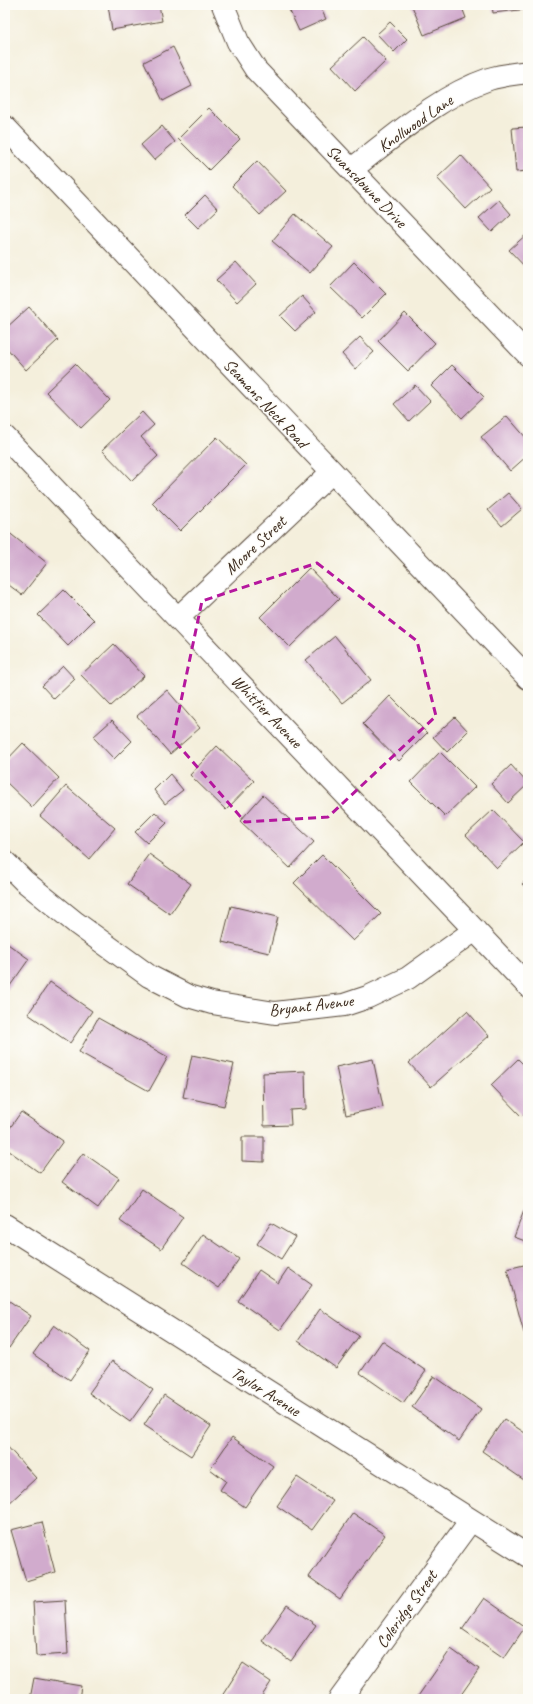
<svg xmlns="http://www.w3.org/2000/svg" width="533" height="1704" font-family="Caveat,sans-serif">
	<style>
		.building { fill: #d1abcd }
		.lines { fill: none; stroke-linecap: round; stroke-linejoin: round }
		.minor-casing { stroke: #57483a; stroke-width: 24 }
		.major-casing { stroke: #57483a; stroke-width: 24 }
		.minor { stroke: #fff; stroke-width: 22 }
		.major { stroke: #fff; stroke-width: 22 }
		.marked { fill: none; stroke: #b5179e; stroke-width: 3; stroke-dasharray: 8 5; stroke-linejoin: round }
		.labels { text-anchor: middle; stroke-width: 3; stroke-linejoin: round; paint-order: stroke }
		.street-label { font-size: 17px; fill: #3b2a1e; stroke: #fdfcf7 }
	</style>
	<rect width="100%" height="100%" fill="#fdfcf7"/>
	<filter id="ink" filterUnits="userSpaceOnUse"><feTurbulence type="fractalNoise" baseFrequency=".025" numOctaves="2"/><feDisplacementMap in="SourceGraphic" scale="8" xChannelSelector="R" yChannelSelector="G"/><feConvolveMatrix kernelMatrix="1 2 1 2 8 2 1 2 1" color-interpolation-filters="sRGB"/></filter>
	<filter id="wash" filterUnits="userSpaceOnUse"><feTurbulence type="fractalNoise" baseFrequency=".012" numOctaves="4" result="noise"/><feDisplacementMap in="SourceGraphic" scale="16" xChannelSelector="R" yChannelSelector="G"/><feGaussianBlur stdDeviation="0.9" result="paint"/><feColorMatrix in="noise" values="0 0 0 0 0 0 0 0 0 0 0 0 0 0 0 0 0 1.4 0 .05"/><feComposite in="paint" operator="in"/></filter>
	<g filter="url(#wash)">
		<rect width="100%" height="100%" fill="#f4efdc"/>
		<g id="blocks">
			<!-- building -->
			<path class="building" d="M108 5H159L162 21 112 30Z
				M287 5H319L326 19 299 31Z
				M414 5H461L466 18 424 35 412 6Z
				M492 5H528V9L493 13Z
				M390 22 407 39 394 52 377 34Z
				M363 37 386 61 355 91 332 66Z
				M173 47 192 86 163 101 144 62Z
				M209 108 240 139 209 170 178 139Z
				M162 126 175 142 154 160 141 145Z
				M528 127V171L516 172 512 128Z
				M461 155 490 187 466 209 437 178Z
				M257 161 286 191 260 215 232 186Z
				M205 195 218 209 198 228 185 215Z
				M499 200 511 214 492 232 479 218Z
				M295 214 333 247 310 273 272 241Z
				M528 233V270L509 250Z
				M236 262 256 284 237 302 216 280Z
				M354 262 386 294 362 318 330 287Z
				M302 296 316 312 295 331 280 316Z
				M29 307 58 340 26 370 5 346V329Z
				M405 313 435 343 408 371 378 341Z
				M360 337 374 352 355 369 342 354Z
				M75 364 110 400 81 428 46 392Z
				M452 365 484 397 462 418 431 386Z
				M415 385 430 401 409 421 394 404Z
				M142 412 154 425 141 437 158 456 132 481 102 450Z
				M507 416 528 440V455L510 471 481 437Z
				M217 437 246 465 180 531 152 503Z
				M508 493 522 509 502 526 488 510Z
				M7 531 47 563 22 595 5 582V534Z
				M309 568 339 599 290 647 260 617Z
				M64 590 94 620 68 646 38 615Z
				M335 636 371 680 342 703 306 660Z
				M114 644 144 676 111 706 81 675Z
				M63 666 75 679 54 699 42 686Z
				M167 690 200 728 170 754 137 716Z
				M390 696 427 733 399 761 363 724Z
				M455 717 468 731 447 752 433 737Z
				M112 720 132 741 114 759 93 737Z
				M23 743 59 778 32 807 5 781V762Z
				M217 746 254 781 226 810 190 775Z
				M440 752 475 787 445 816 411 782Z
				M511 765 528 784 508 803 491 784Z
				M170 774 183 790 165 804 154 790Z
				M66 786 115 828 89 859 40 816Z
				M263 795 314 842 290 868 240 821Z
				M493 810 524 842 497 868 466 835Z
				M155 812 167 823 147 843 135 832Z
				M149 854 191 884 170 914 127 884Z
				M322 855 381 914 353 941 294 883Z
				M528 879V890L522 884Z
				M231 906 278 917 269 953 222 942Z
				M5 942 29 959 7 990 5 989Z
				M50 982 92 1011 70 1043 28 1014Z
				M467 1011 489 1036 431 1087 409 1063Z
				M98 1018 168 1057 149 1091 79 1052Z
				M192 1055 234 1064 224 1106 183 1097Z
				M373 1059 383 1107 346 1115 336 1067Z
				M518 1059 528 1069V1110L521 1116 491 1085Z
				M305 1071 306 1109 290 1110 291 1125 264 1126 263 1073Z
				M21 1112 63 1141 40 1173 5 1148V1135Z
				M242 1137H264V1162L242 1161Z
				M83 1153 119 1178 98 1208 62 1182Z
				M142 1189 183 1217 161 1249 120 1221Z
				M528 1200V1242L514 1237Z
				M271 1223 295 1237 281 1259 257 1244Z
				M203 1234 239 1259 219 1288 183 1263Z
				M528 1264V1332L524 1333 507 1269Z
				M288 1268 312 1285 280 1330 238 1301 259 1270 278 1283Z
				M5 1298 31 1316 9 1348 5 1345Z
				M320 1309 359 1336 336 1368 298 1341Z
				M54 1325 90 1351 70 1380 33 1354Z
				M382 1341 426 1371 403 1403 360 1373Z
				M112 1361 153 1390 130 1422 89 1393Z
				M434 1376 481 1409 459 1441 412 1407Z
				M164 1395 211 1426 191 1456 144 1425Z
				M504 1419 528 1435V1475L524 1480 482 1451Z
				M232 1437 273 1466 245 1507 220 1490 226 1481 210 1469Z
				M5 1444 36 1478 5 1507Z
				M297 1477 333 1501 312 1530 277 1506Z
				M353 1513 385 1535 340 1599 309 1577Z
				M42 1522 55 1572 26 1581 11 1530Z
				M484 1598 525 1627 504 1658 462 1629Z
				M65 1600 68 1654 36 1656 33 1602Z
				M287 1605 316 1625 291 1661 262 1641Z
				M451 1649 479 1669 458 1699H416Z
				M243 1663 271 1682 260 1699H220Z
				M34 1678 81 1686 79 1699H30Z"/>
		</g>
	</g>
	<g filter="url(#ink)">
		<use href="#blocks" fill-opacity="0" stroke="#57483a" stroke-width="1"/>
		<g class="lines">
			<defs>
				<path id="minor" d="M223 5 238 42 256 70 528 355
					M352 169C395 136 437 97 489 79 501 75 515 74 528 72
					M5 437 528 986
					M178 618 332 472
					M5 862 24 881 76 923 149 976 188 996 212 1003 275 1013 344 1005 368 997 408 978 475 930
					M5 1225 528 1556
					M340 1699 471 1520"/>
				<path id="major" d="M5 127 528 678"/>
			</defs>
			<!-- minor casing -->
			<use href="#minor" class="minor-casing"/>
			<!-- major casing -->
			<use href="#major" class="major-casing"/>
			<!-- minor -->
			<use href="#minor" class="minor"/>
			<!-- major -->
			<use href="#major" class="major"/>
		</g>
	</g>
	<!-- marked area -->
	<path class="marked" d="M317 563 417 641 436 716 328 817 245 822 173 739 202 601Z"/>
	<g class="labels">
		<!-- street labels -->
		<g class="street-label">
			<text transform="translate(415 123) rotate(-35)" y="6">Knollwood Lane</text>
			<text transform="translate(367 186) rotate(46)" y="6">Swansdowne Drive</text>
			<text transform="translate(266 403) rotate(47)" y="6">Seamans Neck Road</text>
			<text transform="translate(255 545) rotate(-43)" y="6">Moore Street</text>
			<text transform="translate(267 711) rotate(46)" y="6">Whittier Avenue</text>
			<text transform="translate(311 1005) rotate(-7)" y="6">Bryant Avenue</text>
			<text transform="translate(266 1391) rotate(32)" y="6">Taylor Avenue</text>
			<text transform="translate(406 1609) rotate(-54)" y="6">Coleridge Street</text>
		</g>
	</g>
	<!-- margin -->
	<rect width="533" height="1704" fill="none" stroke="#fdfcf7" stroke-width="20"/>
</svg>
